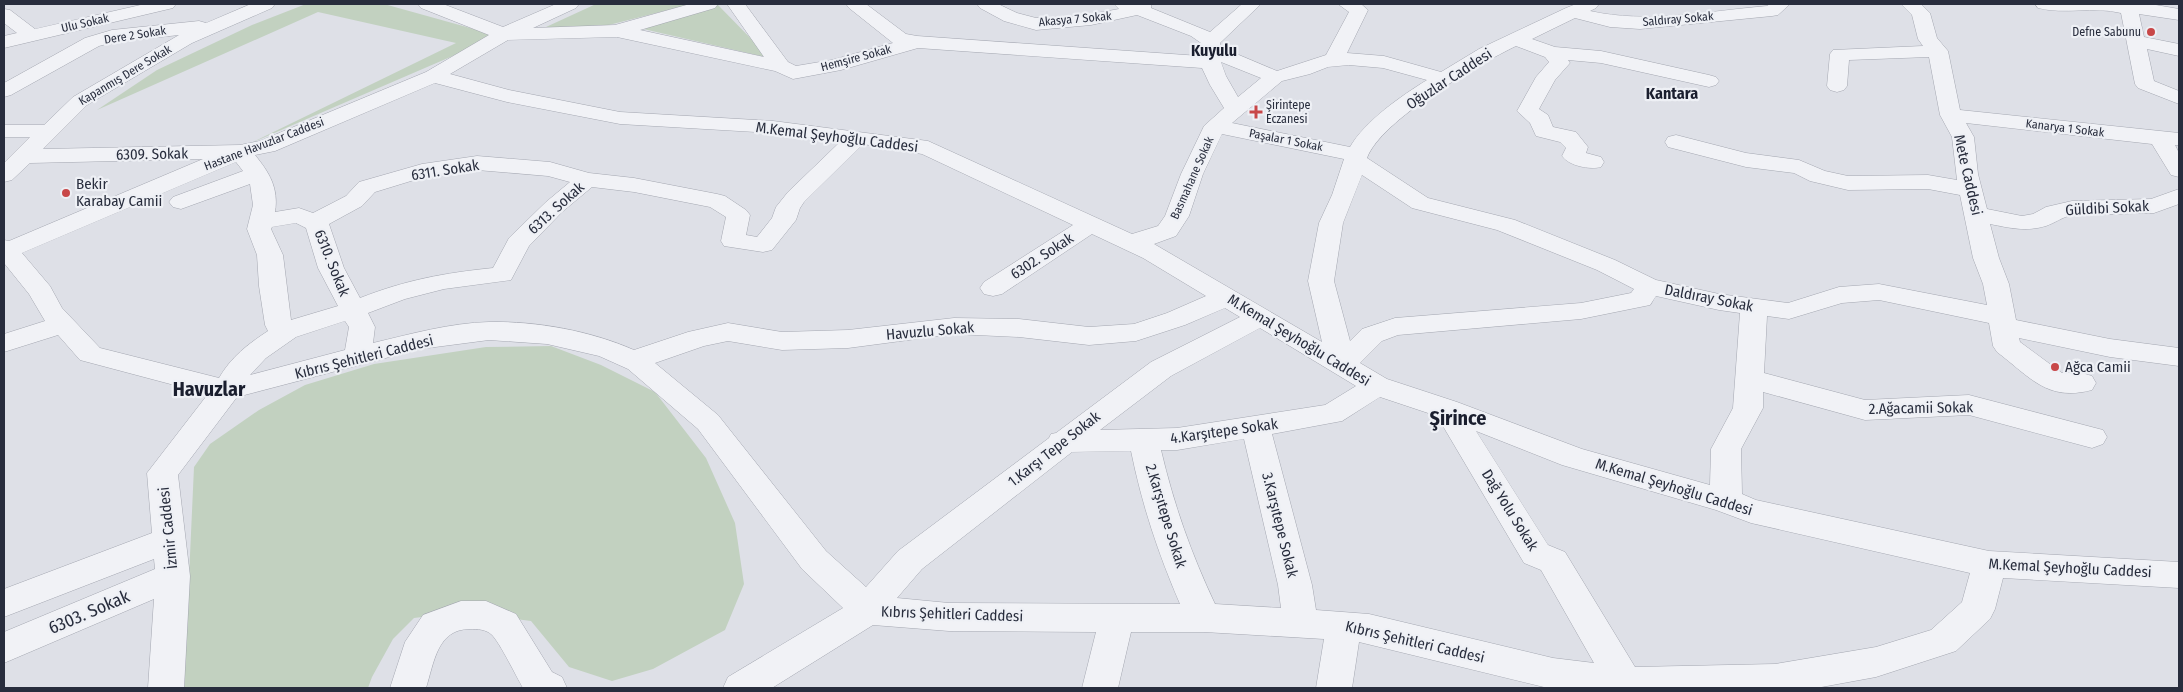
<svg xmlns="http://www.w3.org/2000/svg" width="2183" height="692" viewBox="0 0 2183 692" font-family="'Fira Sans Condensed',sans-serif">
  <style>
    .green { fill: #c2d1c0 }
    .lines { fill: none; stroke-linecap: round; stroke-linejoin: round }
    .minor-casing { stroke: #a4a7b1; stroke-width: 1 }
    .minor { fill: #f1f2f6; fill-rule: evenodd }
    .poi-dot { fill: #c84748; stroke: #eef0f5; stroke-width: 2 }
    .labels { text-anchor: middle; stroke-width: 4.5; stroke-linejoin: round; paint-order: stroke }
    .far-street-label { font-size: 12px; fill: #282d3d; stroke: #eef0f5 }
    .far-poi-label { font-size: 12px; fill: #282d3d; stroke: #eef0f5; text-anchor: end }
    .street-label { font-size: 15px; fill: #282d3d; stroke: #eef0f5 }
    .poi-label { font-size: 15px; fill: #282d3d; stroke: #eef0f5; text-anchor: start }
    .far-district-label { font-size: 16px; font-weight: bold; fill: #1a1e2e; stroke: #eef0f5 }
    .near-street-label { font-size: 18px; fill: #282d3d; stroke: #eef0f5 }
    .district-label { font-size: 20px; font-weight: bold; fill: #1a1e2e; stroke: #eef0f5 }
  </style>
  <rect width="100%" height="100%" fill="#dee0e7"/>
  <path class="green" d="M306,4H384L499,36L249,144L456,43L318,12L97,110L157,70L252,25Z
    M596,4H692L589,30L546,27Z
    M718,5L770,58L639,28Z
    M551,346L601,365L655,392L706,458L735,523L744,584L725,630L653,669L612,681L569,667L531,621L462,612L414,618L393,639L372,677L368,688H184L194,467L210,444L259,410L305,385L374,364L486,347Z"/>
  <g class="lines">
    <defs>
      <path id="minor" d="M145,4H176L173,8L4,48V36L17,33L4,23V9L10,10L35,29Z
        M251,4H275L272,8L192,43L87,105L43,149L240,145L260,141L426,72L489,35L421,8L418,4H443L503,27L556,4H579L576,8L533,28L615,25L690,4H718L715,8L640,30L764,57L727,4H745L788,62L796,66L832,60L893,43L849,8L846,4H866L906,34L917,36L1200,56L1201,43L1191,36L1137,15L1091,25L1036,30L1004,21L980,8L977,4H998L1017,13L1036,18L1075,17L1119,9L1114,4H1151V8L1210,32L1242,4H1261L1220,43V47L1277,71L1326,55L1349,12L1338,4H1361L1368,10L1347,53L1384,56L1441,72L1479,49L1566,8L1576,4H1599L1596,8L1590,11C1647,24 1709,11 1767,6L1770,4H1790L1778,15L1772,16L1640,29L1610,27L1575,18L1532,39L1555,47L1601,51L1709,75L1716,77L1719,81L1716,85L1709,87L1601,63L1568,60L1570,63L1555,80L1539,109L1548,115L1553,127L1576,132L1588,147L1586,153L1601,157L1604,162L1601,167C1590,170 1569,166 1562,156L1566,148L1560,142L1536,136L1530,123L1517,111L1536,77L1549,62L1545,57L1516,46C1479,64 1381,120 1367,158L1428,198L1515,220L1615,260L1656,280L1719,294L1788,303L1839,287L1879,284L1987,305L1983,284L1973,258L1960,195L1928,189L1848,190L1810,181L1794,173L1746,167L1668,147L1665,142L1668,137L1676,135L1746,153L1799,160L1825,171L1848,176L1928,175L1957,180L1952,137L1940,115L1929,57L1849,60L1847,86L1844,90L1837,92L1830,90L1827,86L1830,54L1833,50L1923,46L1918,39L1912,15L1901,4H1921L1930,13L1937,38L1948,51L1960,110L2179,133V145H2175L2179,153V177L2171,175L2152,144L1966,123L1974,137L1978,174L1987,209L2022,216L2033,214L2046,207L2072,201L2151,199L2179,189V204L2154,213L2072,215C2062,217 2055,223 2046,226C2026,232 2010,228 1990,224L1999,258L2009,284L2016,320L2110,339L2179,348V366L2110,357L2019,338L2020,342L2062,373H2082L2092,376L2096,383L2092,390C2047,402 2030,377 1997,352L1993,346L1989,323L1879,300L1842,303L1789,319L1767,316L1764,373L1865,400L1969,395L2103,430L2107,437L2103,444L2092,448L1969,415L1865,420L1763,392V408L1741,449L1742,494L1756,500L1989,551L2179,562V588L2003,578L1995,609L1990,619L1956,651L1876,677L1816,688H1548L1359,642L1352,688H1316L1324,639L1204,632H1131L1118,688H1082L1096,632L949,631L873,625L772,688H723L728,677L843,608L802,569L698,429L628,369L599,356L547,344L489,340L420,349L237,397L178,475L190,576L184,688H148L154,599L4,663V632L155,569L154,559L4,617V589L152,533L147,473L208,394L80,360L58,335L4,352V334L45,321L29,294L4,263V240L9,241L203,159L30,163L12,180L4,182V163L30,137H4V125H44L73,97L179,35L114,42L99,46L11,95L4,97V83L85,38L112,30L199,21L206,23ZM617,37L775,71L793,79L841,70L918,48L1202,68L1210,85L1224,108L1204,126L1181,174L1165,216L1158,226L1132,234L928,141L773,121L620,112L509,90L450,74L508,40ZM1221,62L1261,78L1238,97L1226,76ZM1349,65L1383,68L1427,80C1401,96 1365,121 1350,147L1232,123L1282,81L1310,74L1328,67ZM435,83L507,102L620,124L773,133L841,141L788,192L776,207L772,218L757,237L746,235L750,215L746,210L725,196L717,194L634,178L589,173L550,162L477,156L422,164L359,182L346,196L313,213L299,208L275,212C279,188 269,172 255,155L275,151ZM1222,134L1344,159L1332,195L1319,223L1308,281L1322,342L1154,244L1176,236L1189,216L1203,174ZM863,144L922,154L1073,225L984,282L980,288L984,294L993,296L1002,294L1092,234L1143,258L1206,296L1167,313L1134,324L1089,327L1019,319L954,318L848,330L782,332L728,323L688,332L634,350C591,331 537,321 489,322C450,323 411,334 373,343L375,327L368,313L405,299L444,289L511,280L529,246L562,212L592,187L634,192L710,207L726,217L721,241L724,246L763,252L772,250L796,220L800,208L804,202ZM236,162L243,171L173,197L169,202L173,207L181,209L250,184L253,205L247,229L257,255L259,286L265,325L268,331C248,344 231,357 219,378L100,348L62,308L50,286L22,253ZM477,170L548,176L570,182L546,202L509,238L493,268C444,273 406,280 360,298L344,268L329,224L362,206L375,192L424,177ZM1362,175L1412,208L1497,230L1597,270L1634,289L1631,293L1581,303L1395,318L1362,329L1350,341L1334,281L1343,223ZM296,223L306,228L318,268L338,306L291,320L283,255L271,229L272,227ZM1656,296L1719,310L1740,313L1733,408L1711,449L1710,485L1582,449L1457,402L1387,379L1360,363L1382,341L1398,335L1581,319L1650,305ZM1225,308L1240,317L1151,362L1056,433L1051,434L1049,438L898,551L866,587L826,551L718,415L655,363L704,346L728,341L782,350L848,348L954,334L1019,337L1089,345L1136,341L1185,325ZM345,321L349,327L345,350L250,375L266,358L296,337ZM1260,328L1356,386L1325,405L1177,428L1100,430L1171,376ZM1380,397L1437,416L1524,563L1541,570L1594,663L1553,658L1369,614L1316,610L1312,585L1272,434L1342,421ZM1476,431L1562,465L1716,510L1751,523L1970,573L1962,602L1931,630L1876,647L1775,664L1635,667L1565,552L1548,545ZM1244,439L1278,585L1281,608L1215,604C1191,553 1174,505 1161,450H1177ZM1131,451C1142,505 1158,553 1180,604L949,603L897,598L922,569L1072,452Z
        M2035,4H2150L2179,9V20L2139,14L2144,37L2179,44V56L2147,49L2154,81L2179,91V104L2138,88L2135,84L2121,13C2093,6 2065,15 2038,8Z
        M461,601H486L516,614L552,672L562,677L567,688H523C516,676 500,643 492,635C486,629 477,629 470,629C437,629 434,663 426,688H390L405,642L423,615Z"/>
    </defs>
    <use href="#minor" class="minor-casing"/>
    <use href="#minor" class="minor"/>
  </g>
  <g class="poi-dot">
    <circle cx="2151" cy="32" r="5"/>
    <path d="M1253.5 104.5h5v5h5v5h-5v5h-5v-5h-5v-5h5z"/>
    <circle cx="66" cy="193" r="5"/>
    <circle cx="2055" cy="367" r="5"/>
  </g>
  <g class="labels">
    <g class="far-street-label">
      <text transform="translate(1075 19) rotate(-5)" y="4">Akasya 7 Sokak</text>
      <text transform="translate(1678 19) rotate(-5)" y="4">Saldıray Sokak</text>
      <text transform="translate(85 23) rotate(-13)" y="4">Ulu Sokak</text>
      <text transform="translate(135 35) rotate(-9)" y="4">Dere 2 Sokak</text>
      <text transform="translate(856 58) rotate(-15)" y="4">Hemşire Sokak</text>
      <text transform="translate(125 75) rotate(-31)" y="4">Kapanmış Dere Sokak</text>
      <text transform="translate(2065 128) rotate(7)" y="4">Kanarya 1 Sokak</text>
      <text transform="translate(1286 140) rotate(11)" y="4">Paşalar 1 Sokak</text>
      <text transform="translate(264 144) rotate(-21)" y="4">Hastane Havuzlar Caddesi</text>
      <text transform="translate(1192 178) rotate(-66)" y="4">Basmahane Sokak</text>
    </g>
    <g class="far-poi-label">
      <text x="2141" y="36">Defne Sabunu</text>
      <text x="1266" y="109" text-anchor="start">Şirintepe<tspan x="1266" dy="14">Eczanesi</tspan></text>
    </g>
    <g class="street-label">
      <text transform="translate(1449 79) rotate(-33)" y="5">Oğuzlar Caddesi</text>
      <text transform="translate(837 137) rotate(7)" y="5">M.Kemal Şeyhoğlu Caddesi</text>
      <text transform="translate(152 154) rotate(-1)" y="5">6309. Sokak</text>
      <text transform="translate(445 170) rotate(-9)" y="5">6311. Sokak</text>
      <text transform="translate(1968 175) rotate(77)" y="5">Mete Caddesi</text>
      <text transform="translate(556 208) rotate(-42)" y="5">6313. Sokak</text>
      <text transform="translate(2107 208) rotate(-3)" y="5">Güldibi Sokak</text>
      <text transform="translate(1042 256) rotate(-33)" y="5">6302. Sokak</text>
      <text transform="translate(332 263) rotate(68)" y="5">6310. Sokak</text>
      <text transform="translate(1709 298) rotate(11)" y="5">Daldıray Sokak</text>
      <text transform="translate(930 331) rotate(-5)" y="5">Havuzlu Sokak</text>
      <text transform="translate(1299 340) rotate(31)" y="5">M.Kemal Şeyhoğlu Caddesi</text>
      <text transform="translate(364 357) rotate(-14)" y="5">Kıbrıs Şehitleri Caddesi</text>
      <text transform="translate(1921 408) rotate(-1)" y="5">2.Ağacamii Sokak</text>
      <text transform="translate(1224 431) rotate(-8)" y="5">4.Karşıtepe Sokak</text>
      <text transform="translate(1054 449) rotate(-38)" y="5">1.Karşı Tepe Sokak</text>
      <text transform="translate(1674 487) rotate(17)" y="5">M.Kemal Şeyhoğlu Caddesi</text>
      <text transform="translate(1510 510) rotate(58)" y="5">Dağ Yolu Sokak</text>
      <text transform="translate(1166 516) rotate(73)" y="5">2.Karşıtepe Sokak</text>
      <text transform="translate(1280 525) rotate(76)" y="5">3.Karşıtepe Sokak</text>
      <text transform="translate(168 528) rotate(-96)" y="5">İzmir Caddesi</text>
      <text transform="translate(2070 568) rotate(3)" y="5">M.Kemal Şeyhoğlu Caddesi</text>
      <text transform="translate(952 614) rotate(2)" y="5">Kıbrıs Şehitleri Caddesi</text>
      <text transform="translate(1415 642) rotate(13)" y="5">Kıbrıs Şehitleri Caddesi</text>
    </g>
    <g class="poi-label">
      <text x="76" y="189">Bekir<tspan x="76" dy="17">Karabay Camii</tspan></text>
      <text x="2065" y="372">Ağca Camii</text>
    </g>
    <g class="far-district-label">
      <text x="1214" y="56">Kuyulu</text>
      <text x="1672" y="99">Kantara</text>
    </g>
    <g class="near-street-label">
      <text transform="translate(89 612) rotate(-23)" y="6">6303. Sokak</text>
    </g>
    <g class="district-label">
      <text x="209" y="396">Havuzlar</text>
      <text x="1458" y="425">Şirince</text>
    </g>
  </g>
  <rect width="2183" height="692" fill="none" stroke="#282d3d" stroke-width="10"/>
</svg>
